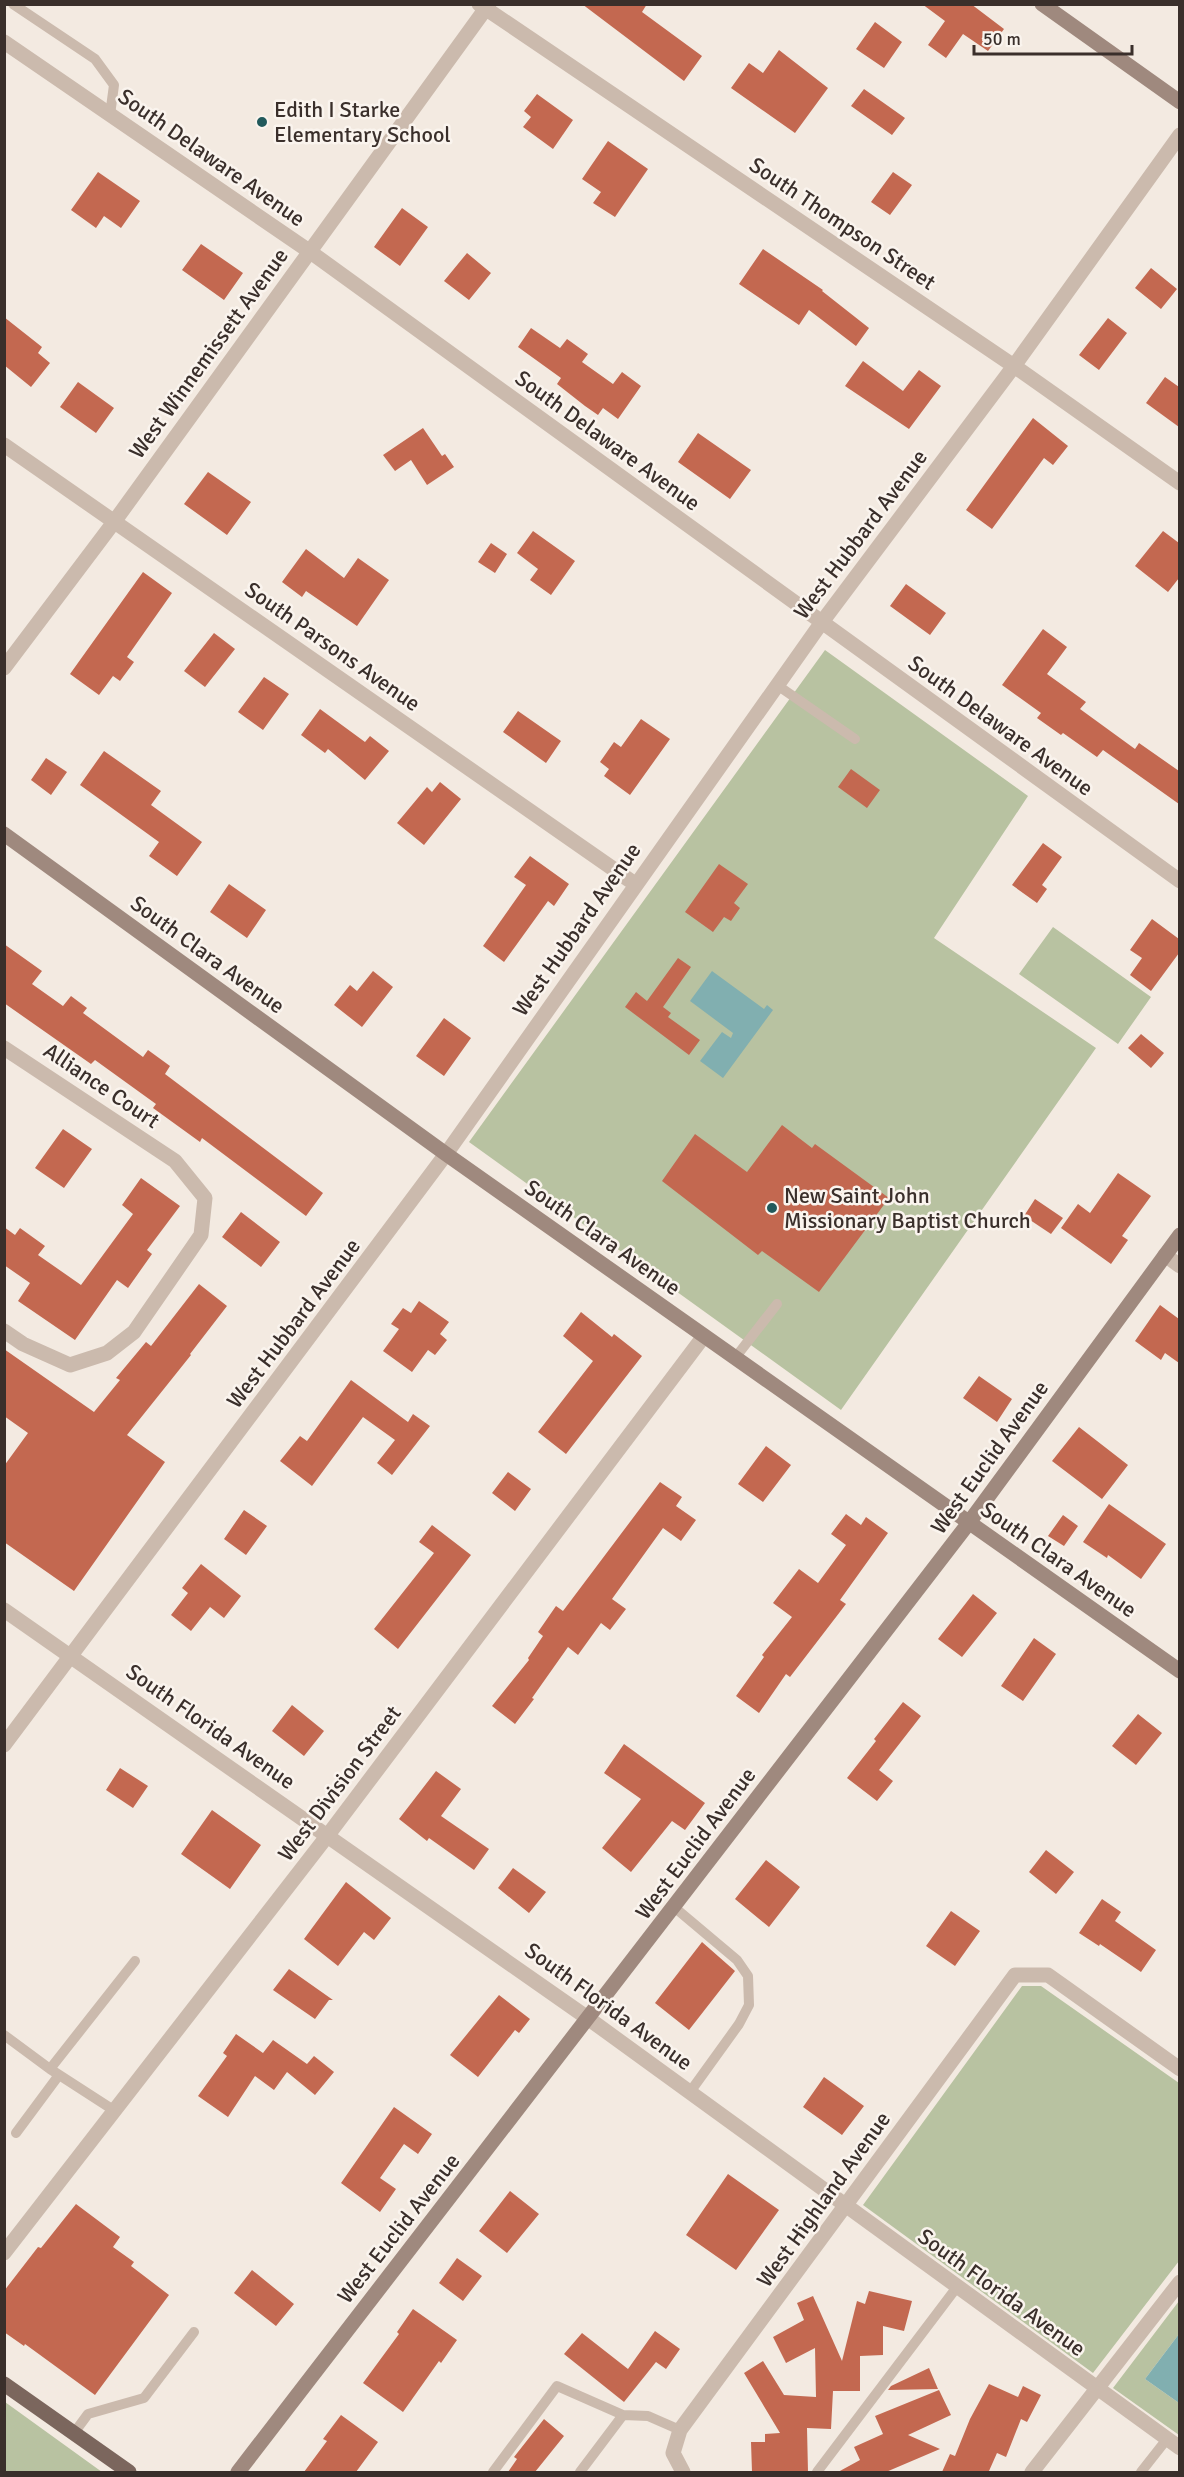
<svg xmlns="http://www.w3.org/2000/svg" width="1184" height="2477" viewBox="0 0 1184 2477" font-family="Signika,sans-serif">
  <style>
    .green { fill: #b8c2a1 }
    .water { fill: #81afb0 }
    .building { fill: #c36850 }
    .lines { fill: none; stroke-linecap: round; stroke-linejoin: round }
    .lane { stroke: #cbbaad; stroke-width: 10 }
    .street { stroke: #cbbaad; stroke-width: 15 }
    .secondary { stroke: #9f897e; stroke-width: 15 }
    .primary { stroke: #7b665d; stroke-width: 15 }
    .poi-dot { fill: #21595b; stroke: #faf4ee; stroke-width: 2 }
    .labels { text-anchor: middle; stroke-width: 5; stroke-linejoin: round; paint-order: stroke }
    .poi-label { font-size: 22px; fill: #3a2f2b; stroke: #faf4ee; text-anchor: start }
    .street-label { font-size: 22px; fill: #3a2f2b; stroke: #faf4ee }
  </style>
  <rect width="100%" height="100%" fill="#f3eae1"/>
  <path class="green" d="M825,650L1028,796L934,938L1096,1048L841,1410L469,1142Z
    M1053,927L1151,997L1118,1044L1019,974Z
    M1022,1986H1041L1179,2083V2261L1093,2373L863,2205Z
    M1179,2301V2334L1145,2379L1179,2403V2435L1113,2388Z
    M4,2402H5L102,2472H5Z"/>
  <path class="water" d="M712,971L764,1009L767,1005L773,1010L723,1078L700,1061L722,1032L731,1038L733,1033L690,1001Z
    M1179,2334V2403L1145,2379Z"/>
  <path class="building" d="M582,4H647L642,12L702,56L684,81Z
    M922,4H971L1004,29L988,51L963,34L946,58L928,45L945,21Z
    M875,22L902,42L884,68L856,49Z
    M779,50L828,88L795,133L731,88L749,63L763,73Z
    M864,89L905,118L892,135L851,106Z
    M537,94L573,120L553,149L523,127L531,117L524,111Z
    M608,141L648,169L615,217L593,203L601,192L582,179Z
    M98,172L140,201L121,228L104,216L96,228L71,210Z
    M893,172L912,185L890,215L871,202Z
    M402,208L428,227L400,266L374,247Z
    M201,244L243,273L224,300L182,270Z
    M763,249L823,290L822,291L869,328L856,346L809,310L799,325L739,284Z
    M467,253L491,273L469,300L444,281Z
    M1151,268L1177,289L1161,309L1135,288Z
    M4,317L42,347L38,353L50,363L31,387L4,365Z
    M1108,318L1127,333L1099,370L1079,355Z
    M531,328L560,348L567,339L588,354L582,362L613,384L622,372L641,386L618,419L603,408L598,415L585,406L557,384L561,378L518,347Z
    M863,361L903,391L919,370L941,386L909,429L845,386Z
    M1165,377L1179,387V427L1146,403Z
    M78,382L114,408L96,433L60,407Z
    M1033,418L1068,446L1053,465L1044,458L992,529L966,510Z
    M423,428L442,456L445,454L454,467L427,485L411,460L395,471L383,455Z
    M698,433L751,470L730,499L678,462Z
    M208,472L251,502L227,535L184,504Z
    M533,531L575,561L551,595L530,580L538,569L517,553Z
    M1163,531L1179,543V578L1168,592L1135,566Z
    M491,543L507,554L495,573L478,562Z
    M306,549L344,578L358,558L389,580L357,626L306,591L302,597L282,582Z
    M143,572L172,593L127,657L134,662L120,681L113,676L99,695L70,674Z
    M906,584L946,613L930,635L890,606Z
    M1043,629L1067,647L1047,674L1086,702L1080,709L1135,749L1139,743L1179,771V804L1103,750L1097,757L1063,733L1061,735L1037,718L1041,713L1002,685Z
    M214,633L235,649L205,687L184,671Z
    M264,677L289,694L263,730L238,712Z
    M320,709L365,742L370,736L389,751L365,780L328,749L325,753L301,735Z
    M518,711L561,741L546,763L503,732Z
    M641,719L670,739L630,795L604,776L609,769L600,762L614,742L621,747Z
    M104,751L161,791L151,805L202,842L177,876L149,856L159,842L80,785Z
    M46,758L67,772L51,795L31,780Z
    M851,769L880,790L867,808L838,787Z
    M440,782L461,799L424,845L397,823L427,787L432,792Z
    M1043,843L1062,857L1042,885L1047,889L1037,903L1012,885Z
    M530,856L569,884L554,906L548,901L504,962L483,946L526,885L514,877Z
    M719,864L748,884L734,903L740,908L731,921L724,917L713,932L685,912Z
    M229,884L266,910L247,938L210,912Z
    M1152,919L1179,939V953L1151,991L1130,975L1142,958L1130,950Z
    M4,944L42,971L32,984L63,1006L71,996L87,1008L83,1013L143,1057L148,1050L170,1066L165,1074L323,1193L306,1216L202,1138L200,1142L153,1108L156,1104L95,1060L91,1064L4,1003Z
    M678,958L691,967L663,1007L671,1013L668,1017L700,1040L689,1055L625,1007L636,992L647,1001Z
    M373,971L393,987L362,1027L334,1005L350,985L357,991Z
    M444,1018L471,1038L444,1076L416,1056Z
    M1141,1034L1164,1053L1151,1068L1128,1048Z
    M782,1125L812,1148L815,1144L889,1198L819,1292L762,1251L758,1255L662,1181L695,1134L747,1172Z
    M63,1129L92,1149L64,1188L35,1168Z
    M1118,1173L1151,1196L1122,1236L1128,1240L1111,1264L1061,1228L1078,1204L1090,1213Z
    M141,1178L180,1206L147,1250L152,1254L128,1288L117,1280L75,1340L18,1301L30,1283L4,1265V1227L15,1235L20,1228L45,1246L38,1255L81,1285L133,1214L122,1205Z
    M1035,1199L1063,1218L1051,1234L1024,1216Z
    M241,1212L280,1242L261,1267L222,1237Z
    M199,1284L227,1306L190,1354L191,1355L127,1435L165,1462L74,1591L4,1542V1466L28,1433L4,1416V1349L94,1412L120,1380L116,1378L146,1342L151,1346Z
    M419,1301L449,1322L440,1334L447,1340L435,1355L428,1350L412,1372L383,1351L399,1329L391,1324L403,1308L411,1313Z
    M1160,1305L1179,1319V1363L1165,1353L1161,1360L1135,1341Z
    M581,1312L612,1337L614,1334L642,1356L566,1454L538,1432L593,1361L563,1336Z
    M979,1376L1012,1399L997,1422L963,1398Z
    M351,1380L408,1422L413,1414L430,1426L392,1475L377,1463L395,1440L363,1417L312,1486L280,1461L300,1436L307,1441Z
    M1079,1427L1128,1465L1102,1499L1052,1461Z
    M766,1446L791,1465L763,1502L738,1484Z
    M508,1472L531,1489L515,1511L492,1493Z
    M660,1482L682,1497L676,1506L696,1520L681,1541L663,1528L612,1599L626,1609L610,1630L601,1623L578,1655L568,1647L532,1698L534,1699L515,1724L492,1706L529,1660L528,1658L543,1636L538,1632L556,1606L563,1611Z
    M1109,1504L1166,1544L1141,1579L1108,1555L1107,1558L1083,1542Z
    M244,1510L267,1526L246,1555L224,1539Z
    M846,1514L861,1525L866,1517L888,1533L840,1600L846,1604L790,1677L786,1674L759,1713L736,1696L764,1657L762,1655L792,1617L773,1603L799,1569L818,1583L846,1545L831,1534Z
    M1063,1515L1078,1526L1064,1546L1048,1536Z
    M432,1525L471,1555L398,1649L374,1629L434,1553L419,1542Z
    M201,1564L241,1596L224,1618L210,1607L191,1631L171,1615L188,1593L182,1588Z
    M973,1594L997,1613L962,1657L938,1639Z
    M1034,1638L1056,1654L1023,1701L1001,1686Z
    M903,1702L921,1716L879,1770L893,1781L877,1801L847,1778L876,1741L874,1739Z
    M292,1705L324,1731L304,1756L272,1731Z
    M1138,1714L1162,1733L1136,1765L1112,1746Z
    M624,1744L705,1803L685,1830L672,1821L631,1872L602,1848L641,1799L604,1773Z
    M120,1768L148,1786L133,1808L106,1790Z
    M436,1771L461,1789L441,1816L489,1849L474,1870L429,1838L427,1841L399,1819Z
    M212,1810L261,1845L230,1889L181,1854Z
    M1046,1850L1074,1872L1056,1894L1029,1872Z
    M766,1860L800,1887L769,1927L735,1899Z
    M513,1868L546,1892L529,1913L498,1888Z
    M346,1882L391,1918L374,1940L364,1932L338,1966L304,1939Z
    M1102,1899L1121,1912L1115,1921L1156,1950L1141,1972L1100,1944L1099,1946L1079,1933Z
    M951,1911L980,1931L955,1966L926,1946Z
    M702,1942L735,1971L689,2030L655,2003Z
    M289,1969L333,2000H329L315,2019L273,1990Z
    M499,1995L530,2019L519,2033L515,2030L478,2077L450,2055Z
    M236,2034L263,2053L273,2040L307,2064L314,2056L334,2072L315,2095L287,2072L274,2090L255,2076L228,2117L198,2096L227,2056L223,2053Z
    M824,2077L864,2106L842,2135L803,2107Z
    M394,2107L432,2134L418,2154L404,2144L380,2178L396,2189L380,2212L341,2183Z
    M728,2174L779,2210L736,2270L686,2235Z
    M510,2191L539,2214L507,2253L479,2231Z
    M76,2204L120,2237L113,2247L134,2262L131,2266L169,2295L95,2395L25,2344L24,2346L4,2332V2291L38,2247L41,2248Z
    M457,2258L482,2276L463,2301L439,2283Z
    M252,2270L294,2304L276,2326L234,2293Z
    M869,2291L912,2301L904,2331L883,2326V2355L860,2356V2391H833L831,2429L807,2428L808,2472H752L751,2442H765V2434L780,2433L744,2373L763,2361L784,2395L816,2397L815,2348L786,2363L773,2337L804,2320L797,2303L813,2296L842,2361L857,2301L865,2304Z
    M413,2309L457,2340L441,2363L439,2361L403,2412L363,2383L399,2334L397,2332Z
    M655,2331L680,2349L666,2369L656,2362L624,2402L564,2354L582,2333L628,2369Z
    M929,2368L938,2389L888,2390L891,2386Z
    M989,2384L1018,2397L1023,2386L1041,2395L1027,2422L1021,2419L1006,2457L997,2453L989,2471L993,2472H942L950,2454L955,2456L970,2419Z
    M939,2390L951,2415L908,2435L940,2449L886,2472H838L860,2460L854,2447L883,2434L875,2416Z
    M341,2415L378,2442L356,2472H304L327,2441L323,2439Z
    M544,2419L564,2436L535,2472H508L517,2459L514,2457Z"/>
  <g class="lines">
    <path class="lane" d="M13,4L95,59L114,85L110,115
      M777,685L855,739
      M735,1358L777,1304
      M674,1907L737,1960L748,1976L749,2005L739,2024L690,2092
      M4,2035L50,2069L115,2111
      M50,2069L135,1961
      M16,2133L59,2075
      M74,2433L88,2414L144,2398L194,2332
      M493,2472L557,2386L623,2415L648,2416L680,2430
      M580,2472L623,2415
      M817,2472L957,2287
      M1141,2472L1167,2439"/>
    <path class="street" d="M479,4L1014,366L1180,483
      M4,42L309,251L1180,881
      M4,445L635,884
      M4,668L114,522L489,4
      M4,1048L175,1161L205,1198L201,1235L134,1332L107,1353L70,1365L23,1344L4,1331
      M1165,1255L1180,1266
      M4,1610L589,2019L1180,2448
      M4,1745L446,1154L822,622L1014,366L1180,135
      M4,2253L328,1835L704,1336
      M683,2472L673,2453L680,2430L1015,1975H1048L1180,2069
      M1032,2472L1180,2282"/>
    <path class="secondary" d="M1042,4L1180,102
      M4,834L446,1154L1180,1671
      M238,2472L968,1524L1180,1235"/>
    <path class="primary" d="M4,2384L129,2472"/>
  </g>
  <g class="poi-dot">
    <circle cx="262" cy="122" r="6"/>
    <circle cx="772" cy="1208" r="6"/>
  </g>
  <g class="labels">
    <g class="poi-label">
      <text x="274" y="117">Edith I Starke<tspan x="274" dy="25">Elementary School</tspan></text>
      <text x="784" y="1203">New Saint John<tspan x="784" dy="25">Missionary Baptist Church</tspan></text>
    </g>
    <g class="street-label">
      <text transform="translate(212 157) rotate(35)" y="8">South Delaware Avenue</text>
      <text transform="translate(843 223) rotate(34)" y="8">South Thompson Street</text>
      <text transform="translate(208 353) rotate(-54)" y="8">West Winnemissett Avenue</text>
      <text transform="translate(608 440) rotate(36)" y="8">South Delaware Avenue</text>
      <text transform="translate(860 534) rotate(-53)" y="8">West Hubbard Avenue</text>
      <text transform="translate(333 646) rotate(35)" y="8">South Parsons Avenue</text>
      <text transform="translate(1001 725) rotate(36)" y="8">South Delaware Avenue</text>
      <text transform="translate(576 929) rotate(-55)" y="8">West Hubbard Avenue</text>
      <text transform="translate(208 954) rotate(36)" y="8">South Clara Avenue</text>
      <text transform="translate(102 1085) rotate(34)" y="8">Alliance Court</text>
      <text transform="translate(603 1237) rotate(35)" y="8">South Clara Avenue</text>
      <text transform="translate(293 1323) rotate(-53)" y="8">West Hubbard Avenue</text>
      <text transform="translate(989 1457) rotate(-54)" y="8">West Euclid Avenue</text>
      <text transform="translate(1059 1559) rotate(35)" y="8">South Clara Avenue</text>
      <text transform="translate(211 1726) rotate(35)" y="8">South Florida Avenue</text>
      <text transform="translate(339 1783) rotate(-53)" y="8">West Division Street</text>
      <text transform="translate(695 1843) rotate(-53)" y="8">West Euclid Avenue</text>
      <text transform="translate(609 2006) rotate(36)" y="8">South Florida Avenue</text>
      <text transform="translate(823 2199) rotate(-54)" y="8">West Highland Avenue</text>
      <text transform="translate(398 2228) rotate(-52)" y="8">West Euclid Avenue</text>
      <text transform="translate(1002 2292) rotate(36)" y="8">South Florida Avenue</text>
    </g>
  </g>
  <rect width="1184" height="2477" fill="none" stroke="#3a2f2b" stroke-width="12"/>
  <path d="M974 45v9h158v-9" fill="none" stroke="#3a2f2b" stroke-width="3"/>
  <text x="983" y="45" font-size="18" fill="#3a2f2b" stroke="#faf4ee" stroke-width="4.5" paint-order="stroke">50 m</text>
</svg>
